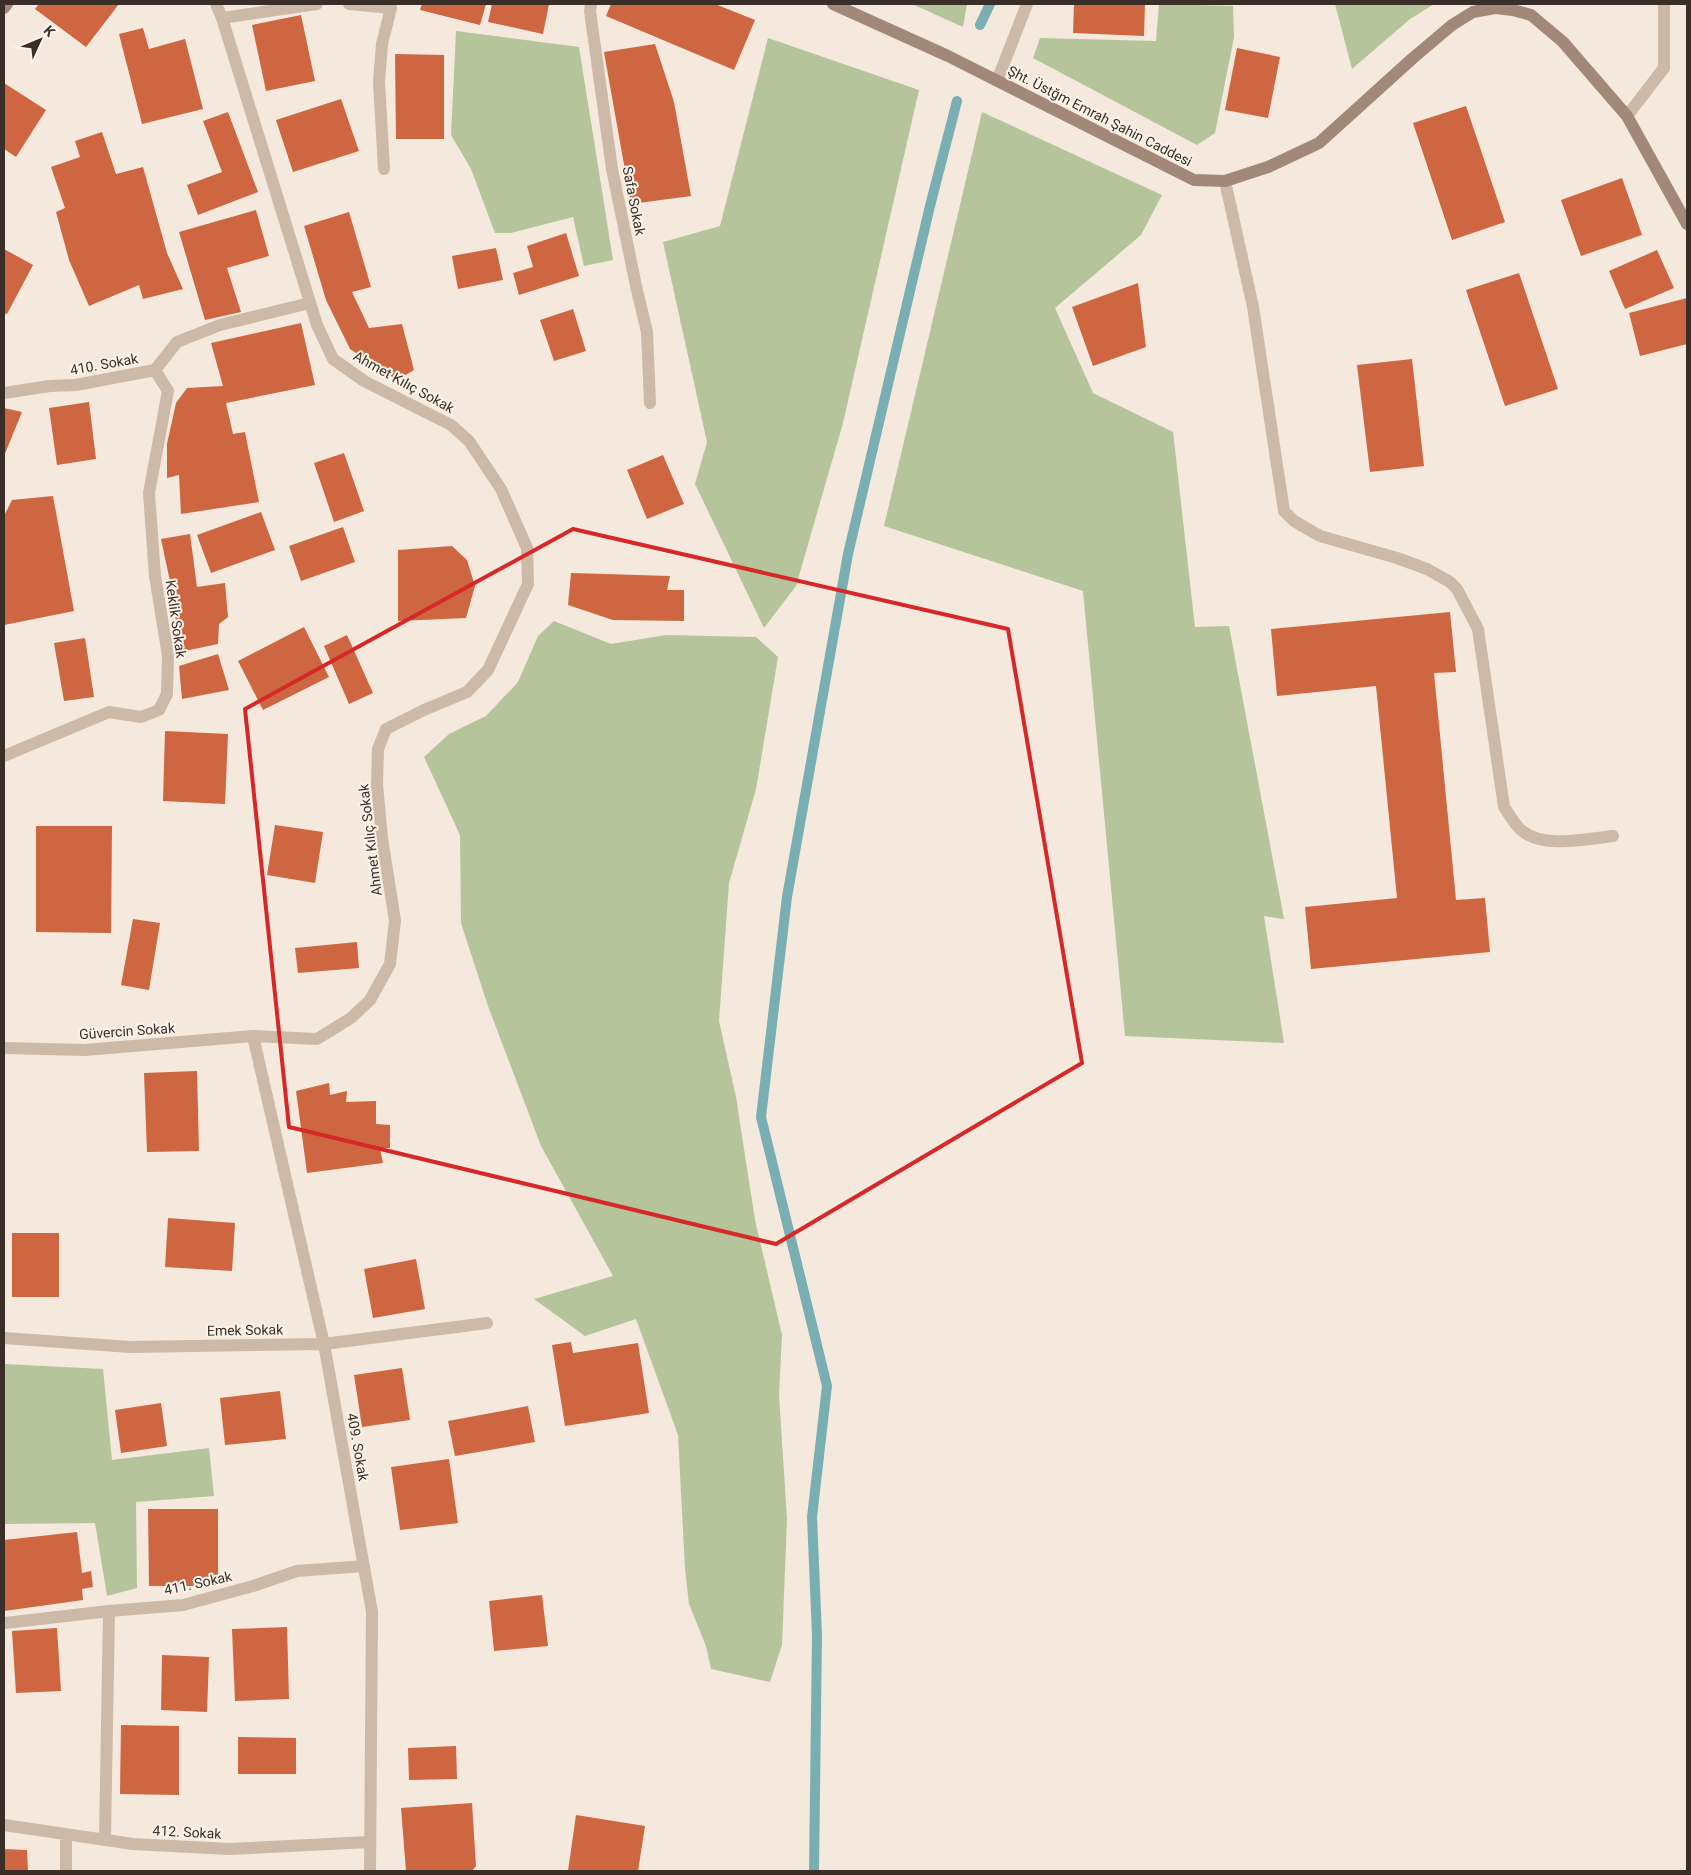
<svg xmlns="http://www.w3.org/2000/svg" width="1691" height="1875" viewBox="0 0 1691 1875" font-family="Roboto,sans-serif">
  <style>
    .green { fill: #b5c49b }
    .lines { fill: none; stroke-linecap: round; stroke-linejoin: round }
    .stream { stroke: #79afb2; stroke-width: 10 }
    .building { fill: #cd6641 }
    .lane { stroke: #cdb9a7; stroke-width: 12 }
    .street { stroke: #cdb9a7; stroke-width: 12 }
    .secondary { stroke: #a18878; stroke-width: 12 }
    .marked { fill: none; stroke: #d62828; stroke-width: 4; stroke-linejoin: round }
    .labels { text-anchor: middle; stroke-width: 4; stroke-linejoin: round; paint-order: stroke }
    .street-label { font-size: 14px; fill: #392e28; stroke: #fbf3e9 }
  </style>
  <rect width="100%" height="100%" fill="#f4e9dc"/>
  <path class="green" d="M912,4H967L963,27Z
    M1159,4L1233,6L1234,37L1215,133L1197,145L1033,58L1040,38L1156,41Z
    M1335,4H1434L1410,19L1352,69Z
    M456,31L579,47L613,260L584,266L573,217L511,233H495L471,169L451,135Z
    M768,38L919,90L843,423L796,586L764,628L695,484L707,442L663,242L720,226Z
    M982,112L1162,195L1141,235L1055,308L1093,393L1173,432L1195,627L1229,626L1284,919L1264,916L1284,1043L1125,1036L1083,591L884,526Z
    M554,621L611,644L666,635L756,637L778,657L756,789L729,883L719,1021L736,1097L755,1220L782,1335L779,1395L787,1519L782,1645L770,1682L711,1669L706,1646L689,1604L685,1569L678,1435L636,1319L585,1336L534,1299L613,1276L541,1146L488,1006L461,923L460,835L424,757L449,734L486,716L518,682L538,636Z
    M4,1364L103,1369L112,1460L209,1448L214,1496L136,1502L137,1588L107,1596L95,1523L4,1524Z"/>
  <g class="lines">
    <path class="stream" d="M980,25L990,4
      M814,1871L817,1635L812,1517L827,1386L761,1117L787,897L848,554L930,206L957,101"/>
  </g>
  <path class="building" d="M39,4H119L86,47L35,9Z
    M422,4H486L480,25L420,10Z
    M492,4H549L543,34L488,22Z
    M611,4H715L755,20L734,70L606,16Z
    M1074,4H1145L1144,36L1073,33Z
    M301,15L315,81L266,91L252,25Z
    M143,28L149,49L185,39L203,109L142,124L119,34Z
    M655,44L674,102L691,196L631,204L604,52Z
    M1237,48L1280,57L1268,118L1225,110Z
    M395,54L444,55V139H396Z
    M4,83L46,110L16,157L4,149Z
    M341,99L359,151L293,172L276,120Z
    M1466,106L1505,222L1452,240L1413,123Z
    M228,112L258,192L198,215L187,185L222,172L203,121Z
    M102,132L116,174L143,167L167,253L183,289L143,299L139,285L89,306L69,260L56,212L65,208L51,167L80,157L75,141Z
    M1622,178L1642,235L1581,256L1561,200Z
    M256,210L269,256L227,268L241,312L205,320L179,232Z
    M349,212L371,287L352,292L369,328L402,324L414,370L397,380L350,349L326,300L304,226Z
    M566,233L579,276L519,295L513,273L533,267L527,246Z
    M496,248L503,280L458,289L452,256Z
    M4,249L33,265L7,314L4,313Z
    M1657,250L1674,288L1625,309L1609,271Z
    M1519,273L1558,389L1505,406L1466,290Z
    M1138,283L1146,347L1093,366L1072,307Z
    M1687,298V344L1640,356L1629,313Z
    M573,309L586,351L554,361L540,320Z
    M301,323L315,385L226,403L233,434L245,432L259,502L181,514L179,475L167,478V444L176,403L187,388L223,386L211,343Z
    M1412,359L1424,466L1370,472L1357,365Z
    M89,402L96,459L57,465L49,408Z
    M4,408L22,412L4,456Z
    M344,453L364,511L334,522L314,463Z
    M663,455L684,504L647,519L627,470Z
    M53,496L74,611L4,625V516L12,500Z
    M261,512L275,550L211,573L197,535Z
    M343,527L355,562L301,581L289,546Z
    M190,534L197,587L225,583L228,617L219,624L218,644L180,652L172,591L161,539Z
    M452,546L467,560L475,586L466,618L398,621V550Z
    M571,573L670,576L667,590H684V621L613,620L568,605Z
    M1450,612L1456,672L1434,673L1456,900L1485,898L1490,952L1311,969L1305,907L1397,898L1376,686L1277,696L1271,629Z
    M304,627L329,677L263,710L238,661Z
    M347,635L373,693L349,704L324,646Z
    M85,638L94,697L64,701L54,643Z
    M218,654L229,690L182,699L179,666Z
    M165,731L228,734L225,804L163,801Z
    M275,825L323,832L315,883L267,875Z
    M36,826H112L111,933L36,932Z
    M133,919L160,923L149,990L121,985Z
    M357,942L359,968L298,973L295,948Z
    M197,1071L199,1151L147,1152L144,1073Z
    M329,1083L330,1095L347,1091L346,1102L376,1101V1124L390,1125V1148H380L383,1163L307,1173L296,1091Z
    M168,1218L235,1223L232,1271L165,1267Z
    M12,1233H59V1297H12Z
    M416,1259L425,1309L373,1318L364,1269Z
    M571,1342L573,1353L638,1343L649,1413L565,1426L552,1345Z
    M402,1368L410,1420L362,1427L354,1375Z
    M280,1391L286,1439L225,1445L220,1398Z
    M161,1403L167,1446L121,1453L115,1410Z
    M528,1406L535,1442L455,1456L448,1421Z
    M449,1459L458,1523L400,1530L391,1467Z
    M148,1509H218V1586H149Z
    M77,1532L82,1573L91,1571L93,1587L82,1589L83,1600L4,1611V1540Z
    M542,1595L548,1646L494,1651L489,1601Z
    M287,1627L289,1699L235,1701L232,1629Z
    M57,1628L61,1691L16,1693L12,1631Z
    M162,1655L209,1657L207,1712L161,1710Z
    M121,1725L179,1726V1795L120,1794Z
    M238,1737L296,1738V1774H238Z
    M456,1746L457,1779L409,1780L408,1748Z
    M472,1803L476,1866L472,1871H406L401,1808Z
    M576,1815L645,1826L638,1871H568Z
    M4,1849L27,1850L28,1871H4Z"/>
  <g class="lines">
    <path class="lane" d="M1225,181L1253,307L1284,511L1294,521L1320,536L1397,558L1427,569L1450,582L1457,589L1478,629L1504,807C1509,814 1514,824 1521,830C1543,849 1586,839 1613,836"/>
    <path class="street" d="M349,4L391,8L382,44L379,82L384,169
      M591,4L590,11L612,169L636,286L647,332L650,403
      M222,18L317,4
      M997,81L1027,4
      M1627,116L1664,68V4
      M4,393L50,386L76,385L155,370L177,342L220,325L310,303
      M4,756L109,712L141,717L159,710L167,694L168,656L155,576L149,493L168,391L155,370
      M253,1036L324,1344L372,1612L370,1871
      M4,1048L85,1050L253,1036L317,1039L351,1018L370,1000L390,964L395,921L382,838L377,785L378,749L386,729L424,710L467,692L488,670L528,584L527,548L501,489L469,441L451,425L364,381L333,359L317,325L222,18L216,4
      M4,1338L130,1347L324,1344L487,1323
      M5,1623L109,1611L183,1605L253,1586L297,1571L364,1566
      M4,1825L133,1844L229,1849L369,1842
      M66,1834V1871
      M105,1840L109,1611"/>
    <path class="secondary" d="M833,4L948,56L1194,180L1225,181L1268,167L1319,143L1413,58L1452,25L1473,12L1495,8L1513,10L1531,15L1563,42L1627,116L1687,224
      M4,8L7,4"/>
  </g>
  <path class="marked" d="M573,529L1008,629L1082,1063L776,1244L289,1127L245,709Z"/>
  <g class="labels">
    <g class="street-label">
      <text transform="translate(1100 116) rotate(27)" y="5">Şht. Üstğm Emrah Şahin Caddesi</text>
      <text transform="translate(634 201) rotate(79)" y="5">Safa Sokak</text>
      <text transform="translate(104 364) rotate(-10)" y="5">410. Sokak</text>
      <text transform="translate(404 382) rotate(29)" y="5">Ahmet Kılıç Sokak</text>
      <text transform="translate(176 619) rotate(82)" y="5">Keklik Sokak</text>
      <text transform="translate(370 840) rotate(-97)" y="5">Ahmet Kılıç Sokak</text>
      <text transform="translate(127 1031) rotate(-4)" y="5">Güvercin Sokak</text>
      <text transform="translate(245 1330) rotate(-1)" y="5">Emek Sokak</text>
      <text transform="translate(358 1447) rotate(80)" y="5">409. Sokak</text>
      <text transform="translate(198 1583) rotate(-12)" y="5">411. Sokak</text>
      <text transform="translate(187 1832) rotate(3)" y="5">412. Sokak</text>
    </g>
  </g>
  <rect width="1691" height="1875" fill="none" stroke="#392e28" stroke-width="10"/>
  <g transform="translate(40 40) rotate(46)" stroke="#fbf3e9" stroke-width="4" paint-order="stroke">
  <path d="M0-4L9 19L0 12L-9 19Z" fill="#392e28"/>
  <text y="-8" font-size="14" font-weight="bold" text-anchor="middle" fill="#392e28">K</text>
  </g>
</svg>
